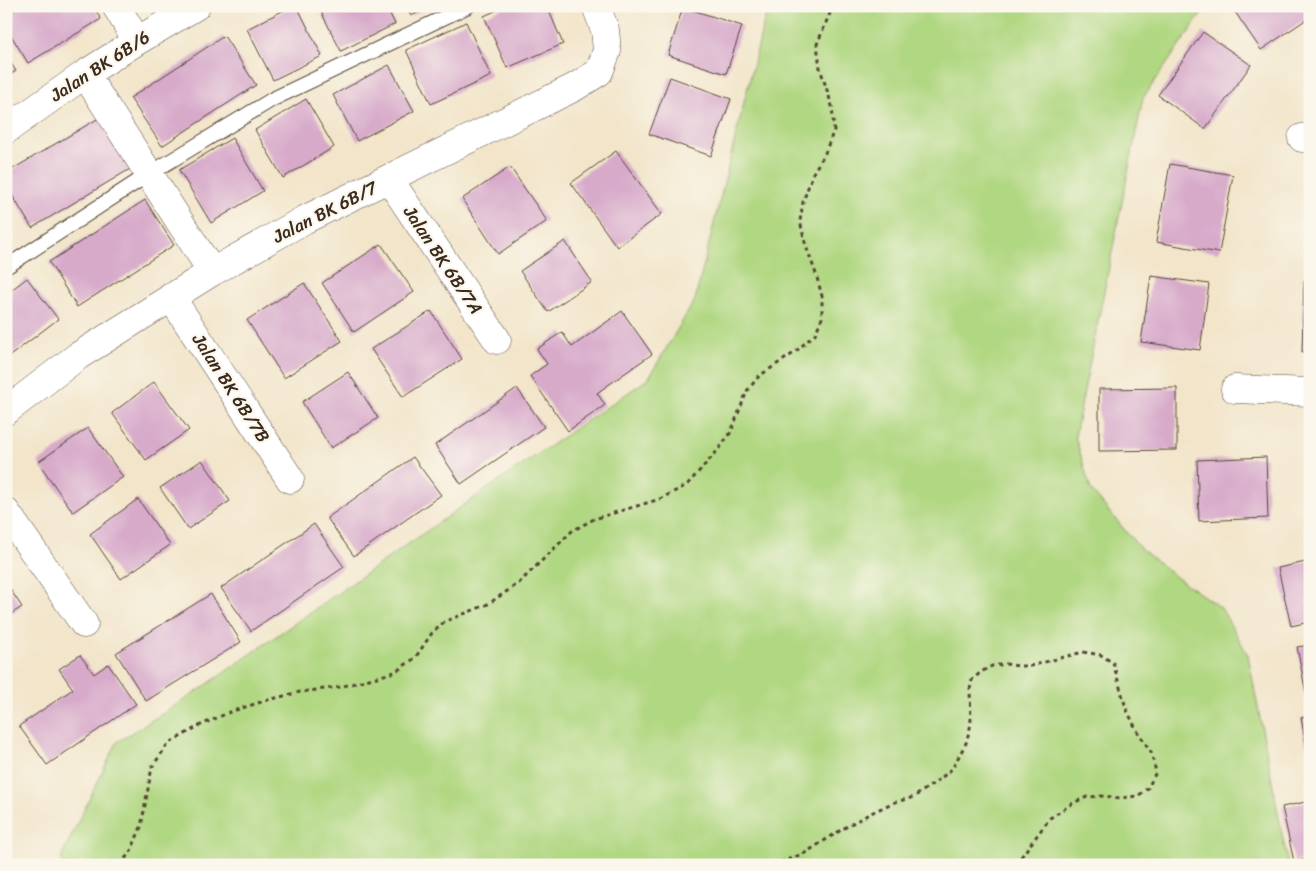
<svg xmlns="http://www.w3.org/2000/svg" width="1316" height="871" viewBox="0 0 1316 871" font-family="Sriracha,sans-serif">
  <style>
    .green { fill: #b0d781; stroke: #768050 }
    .building { fill: #d7aaca }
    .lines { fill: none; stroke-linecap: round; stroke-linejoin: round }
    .lane-casing { stroke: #564638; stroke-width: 16 }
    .street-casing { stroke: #564638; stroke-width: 29 }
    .path { stroke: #564638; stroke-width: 3; stroke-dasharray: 4 4; stroke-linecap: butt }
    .lane { stroke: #fff; stroke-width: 14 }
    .street { stroke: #fff; stroke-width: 28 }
    .labels { text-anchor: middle; stroke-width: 4.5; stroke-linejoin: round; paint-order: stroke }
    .street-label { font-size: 18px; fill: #3b2a1e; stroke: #fbf7ec }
  </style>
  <rect width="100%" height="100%" fill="#fbf7ec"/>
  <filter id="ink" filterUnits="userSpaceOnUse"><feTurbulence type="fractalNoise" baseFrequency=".02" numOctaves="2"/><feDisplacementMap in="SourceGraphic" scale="10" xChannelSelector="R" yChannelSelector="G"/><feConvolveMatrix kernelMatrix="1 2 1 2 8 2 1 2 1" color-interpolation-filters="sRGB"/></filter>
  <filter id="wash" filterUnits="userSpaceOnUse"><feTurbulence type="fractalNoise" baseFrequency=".0096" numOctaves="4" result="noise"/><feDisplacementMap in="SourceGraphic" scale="20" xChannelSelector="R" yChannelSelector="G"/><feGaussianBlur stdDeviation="1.12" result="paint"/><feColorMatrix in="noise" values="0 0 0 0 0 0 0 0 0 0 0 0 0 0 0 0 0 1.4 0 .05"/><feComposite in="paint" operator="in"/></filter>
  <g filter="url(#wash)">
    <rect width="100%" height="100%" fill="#f2e5ca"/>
    <path class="green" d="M768,6H1207L1143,98L1075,436L1091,490L1139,547L1176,577L1221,608L1248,655L1288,865H62V855L117,742L192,695L474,498L648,379L695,300Z"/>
    <g id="blocks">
      <path class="building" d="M8,6H93L101,19L28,63L6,27V7Z
        M292,6H297L322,56L273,80L247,29Z
        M318,6H386L395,24L341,51Z
        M406,6H431L411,16Z
        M506,6H547L563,44L507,68L484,16Z
        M1231,6H1310V17L1261,50Z
        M683,7L742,26L726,74L668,55Z
        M466,22L491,76L431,104L406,50Z
        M1203,32L1251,65L1205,129L1158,95Z
        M224,36L256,85L162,146L130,98Z
        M6,56L16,71L6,77Z
        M389,65L414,111L357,141L333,95Z
        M670,77L731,99L711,156L649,134Z
        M306,99L334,147L283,178L255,130Z
        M99,118L130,169L32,228L6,185V173Z
        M232,138L263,191L211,223L179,170Z
        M616,151L662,214L617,247L571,183Z
        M1170,164L1233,175L1219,253L1156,242Z
        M510,167L547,221L498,254L462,199Z
        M145,200L174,245L77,307L49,262Z
        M565,241L592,282L548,312L520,271Z
        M381,244L414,292L354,332L322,283Z
        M1151,276L1209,284L1200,350L1141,342Z
        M27,278L58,319L6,359V294Z
        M1304,281H1310V352H1302Z
        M304,283L342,341L284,378L247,320Z
        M431,311L462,359L403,397L371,349Z
        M622,311L652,354L597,393L605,405L568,431L530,376L547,364L537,349L562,332L572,347Z
        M348,372L378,418L331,448L302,402Z
        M154,382L189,430L146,460L112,413Z
        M517,388L544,427L461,484L435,445Z
        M1177,388V450L1099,451V389Z
        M88,428L123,477L73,512L38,462Z
        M413,457L441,495L354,556L327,518Z
        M1266,457L1268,518L1199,521L1197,460Z
        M202,460L230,501L188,529L160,488Z
        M138,499L170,545L121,579L90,534Z
        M314,524L344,567L251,631L221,588Z
        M1310,561V622L1291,626L1278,568Z
        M6,583L22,607L6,617Z
        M211,594L241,642L146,701L116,653Z
        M1310,645V698L1307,699L1297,647Z
        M80,655L94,674L108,664L136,704L47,765L19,726L73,689L59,669Z
        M1310,716V761H1309L1301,718Z
        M1310,801V858L1294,862L1282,807Z"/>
    </g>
  </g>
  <g filter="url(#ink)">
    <use href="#blocks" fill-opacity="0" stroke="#564638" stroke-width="1"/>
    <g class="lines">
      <defs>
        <path id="lane" d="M6,267L149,174L273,99L468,6"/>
        <path id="street" d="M116,6L137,41
          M85,74L212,272
          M6,130L85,74L137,41L196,6
          M1302,138H1310
          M389,179L497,340
          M171,297L290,479
          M1235,389L1310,392
          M6,411L78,356L212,272L304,220L575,87L599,72L607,51L605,30L596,6
          M6,512L84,624"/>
      </defs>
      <use href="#lane" class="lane-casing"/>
      <use href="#street" class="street-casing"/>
      <path class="path" d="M120,865L131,851L141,827L152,767L168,744L199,726L230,712L264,701L300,692L340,687L395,672L415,658L432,633L444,622L488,604L519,583L572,531L594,519L660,499L687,485L718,450L731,432L747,391L759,376L794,353L815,334L822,318V296L816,274L806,246L800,221L803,202L813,173L825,153L834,130L832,106L820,68L817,44L833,6
        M773,865L805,853L849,825L871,813L892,803L914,797L936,782L952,769L966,743L971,724L970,689L972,680L981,672L992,666L1006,664L1018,666H1030L1083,652L1101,655L1113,663L1126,708L1136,729L1151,752L1156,772L1148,788L1138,796L1120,798L1103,796L1087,797L1073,803L1050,818L1015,865"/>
      <use href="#lane" class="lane"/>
      <use href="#street" class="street"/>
    </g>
  </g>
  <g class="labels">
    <g class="street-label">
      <text transform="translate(100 66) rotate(-33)" y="6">Jalan BK 6B/6</text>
      <text transform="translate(325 212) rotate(-27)" y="6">Jalan BK 6B/7</text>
      <text transform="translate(443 260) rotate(56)" y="6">Jalan BK 6B/7A</text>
      <text transform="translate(231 388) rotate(57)" y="6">Jalan BK 6B/7B</text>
    </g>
  </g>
  <rect width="1316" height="871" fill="none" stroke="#fbf7ec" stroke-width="25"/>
</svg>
